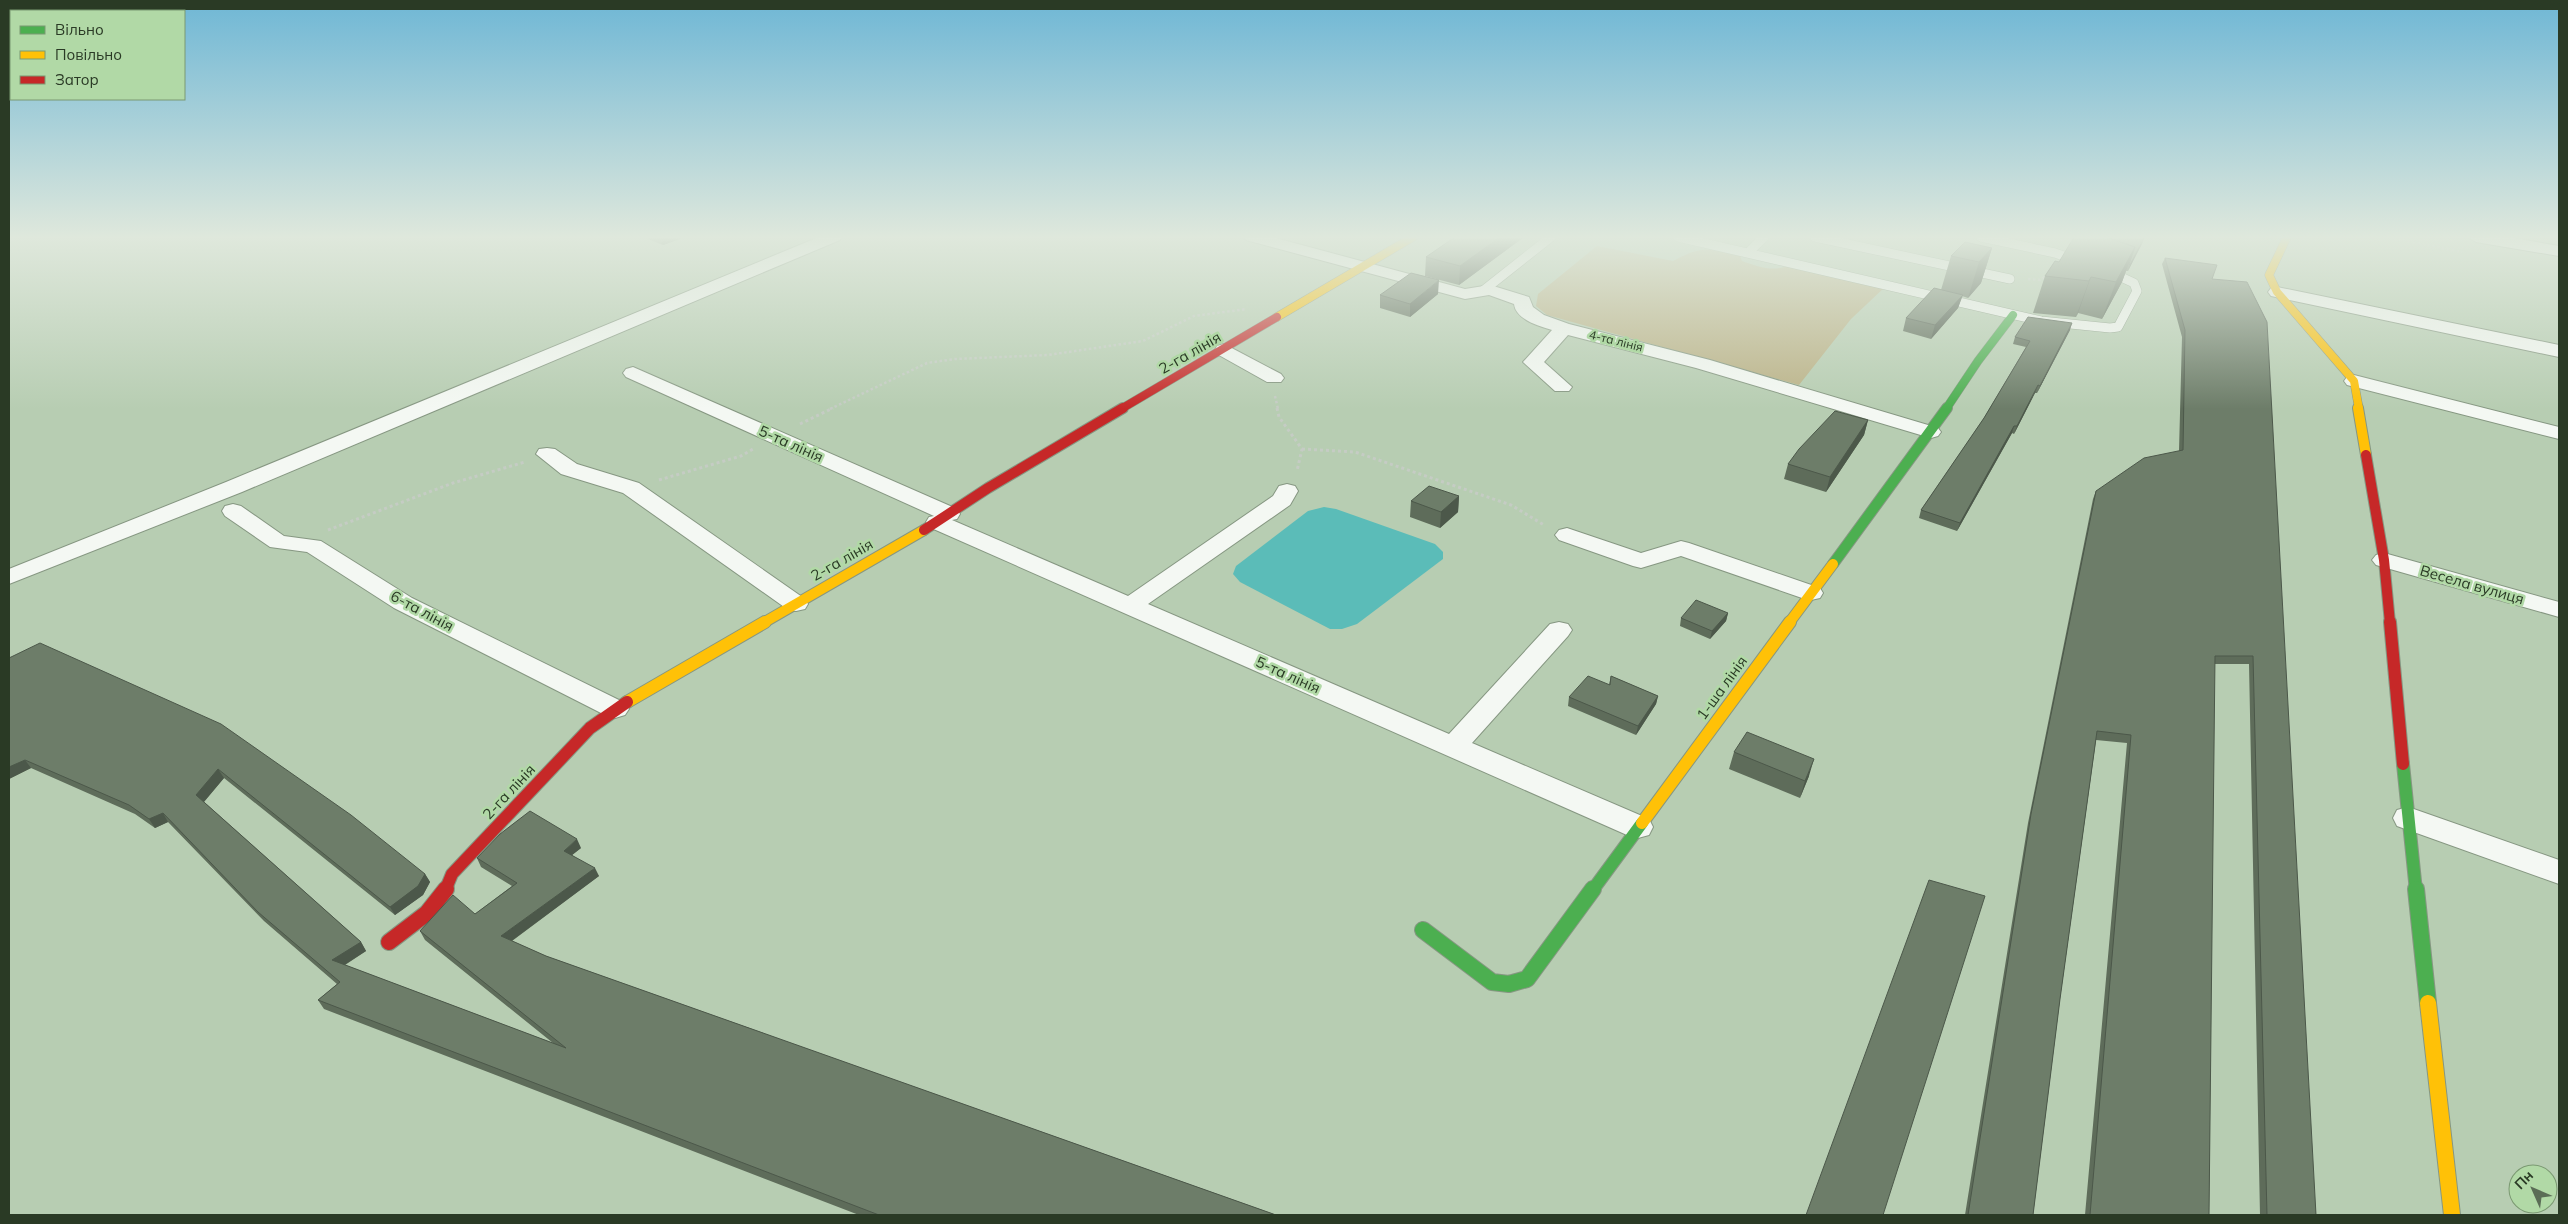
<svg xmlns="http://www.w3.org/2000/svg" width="2568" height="1224" viewBox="0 0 2568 1224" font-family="Mulish,sans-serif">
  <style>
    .green { fill: #bbb287 }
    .water { fill: #5bbcb8 }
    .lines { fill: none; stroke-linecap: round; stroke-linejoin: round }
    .lane-casing { stroke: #869782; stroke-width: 10 }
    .street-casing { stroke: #869782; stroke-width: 2 }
    .fast-far3-casing { stroke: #869782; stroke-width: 9 }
    .fast-far2-casing { stroke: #869782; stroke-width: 12 }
    .fast-far1-casing { stroke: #869782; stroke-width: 14 }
    .fast-casing { stroke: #869782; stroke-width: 18 }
    .slow-far3-casing { stroke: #869782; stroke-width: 9 }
    .slow-far2-casing { stroke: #869782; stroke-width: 12 }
    .slow-far1-casing { stroke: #869782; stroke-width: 14 }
    .slow-casing { stroke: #869782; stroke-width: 18 }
    .jam-far3-casing { stroke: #869782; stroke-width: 9 }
    .jam-far2-casing { stroke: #869782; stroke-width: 12 }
    .jam-far1-casing { stroke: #869782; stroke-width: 14 }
    .jam-casing { stroke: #869782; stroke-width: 18 }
    .path-far1 { stroke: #c5ccc4; stroke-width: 2.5; stroke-dasharray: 2.5 2.5; stroke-linecap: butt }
    .path { stroke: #c5ccc4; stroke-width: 3; stroke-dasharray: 3 3; stroke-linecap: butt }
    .lane { stroke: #f4f8f3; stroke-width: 9 }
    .street { fill: #f4f8f3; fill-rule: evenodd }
    .fast-far3 { stroke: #4caf50; stroke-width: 8 }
    .fast-far2 { stroke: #4caf50; stroke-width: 10 }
    .fast-far1 { stroke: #4caf50; stroke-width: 12 }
    .fast { stroke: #4caf50; stroke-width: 16 }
    .slow-far3 { stroke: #ffc107; stroke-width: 8 }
    .slow-far2 { stroke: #ffc107; stroke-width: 10 }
    .slow-far1 { stroke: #ffc107; stroke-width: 12 }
    .slow { stroke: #ffc107; stroke-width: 16 }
    .jam-far3 { stroke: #c62828; stroke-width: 8 }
    .jam-far2 { stroke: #c62828; stroke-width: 10 }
    .jam-far1 { stroke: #c62828; stroke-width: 12 }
    .jam { stroke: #c62828; stroke-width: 16 }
    .wall { fill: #5e6c5a }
    .shaded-wall { fill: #4c584a }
    .building { fill: #6d7d69; stroke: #4c584a }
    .labels { text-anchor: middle; stroke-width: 5; stroke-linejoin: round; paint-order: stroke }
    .far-street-label { font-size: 12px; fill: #2a3a25; stroke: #b1d9a6 }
    .street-label { font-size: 15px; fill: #2a3a25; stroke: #b1d9a6 }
  </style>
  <rect width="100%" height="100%" fill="#b7cdb2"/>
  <path class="green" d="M1597,246L1673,261C1701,246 1709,248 1740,256L1742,261C1759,267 1775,273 1792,264L1885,287L1851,319L1799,385L1547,315L1536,306L1538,294Z"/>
  <path class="water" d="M1324,507L1336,509L1435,544L1443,552V559L1357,624L1342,629H1330L1240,582L1233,574L1236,566L1308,511Z"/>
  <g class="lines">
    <defs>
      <path id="lane" d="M1678,237L2041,321L2110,328L2118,327L2137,291L2134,283L2108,271
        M1815,237L2010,279
        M1981,237L2055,253L2078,261
        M1749,252L1764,237
        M1484,290L1551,237"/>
      <path id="street" d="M819,237H842L840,240L242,492L9,584V569L226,482Z
        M1244,237H1272L1465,289L1490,285L1529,297L1533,307L1544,315L1569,324L1710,360L1938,428L1941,432L1938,436L1931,438L1924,436L1696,368L1568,335L1544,362L1572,387L1569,391H1555L1523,362L1552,330C1539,326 1516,320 1514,304L1489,295L1465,299L1246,240Z
        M2468,237H2508L2559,246V256L2476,242Z
        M2277,287L2559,345V357L2271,296L2268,292L2271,288Z
        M1224,344L1281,374L1284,378L1281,382H1267L1217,354L1215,350L1217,346Z
        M633,367L957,509L960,514L957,519L952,520L1128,596L1273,496L1279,486L1287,484L1295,486L1298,491L1290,505L1148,604L1449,734L1550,624L1559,622L1568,624L1572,630L1568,636L1472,743L1649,819L1653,827L1649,835L1638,838L1627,835L929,527L926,522L929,517L934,516L626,377L623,373L626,369Z
        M2354,375L2559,427V439L2347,385L2344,381L2347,377Z
        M547,448L555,449L577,464L639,483L805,599L808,604L805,609L796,611L787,609L623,493L561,474L536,454L539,449Z
        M233,504L241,506L284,536L321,541L412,598L625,703L629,709L625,715L615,718L605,715L394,608L307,552L270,547L225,516L222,511L225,506Z
        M1567,528L1641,553L1681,541L1689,543L1820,588L1823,593L1820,598L1811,600L1802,598L1681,556L1641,568L1633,566L1559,540L1555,535L1559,530Z
        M2384,553L2559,602V617L2376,565L2372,560L2376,555Z
        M2408,807L2559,860V884L2397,826L2393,818L2397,810Z"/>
      <path id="fast-far3" d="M1946,409L1978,361L2013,315"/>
      <path id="fast-far2" d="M1833,564L1947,408"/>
      <path id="fast-far1" d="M2403,764L2416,891
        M1592,891L1642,823"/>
      <path id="fast" d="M2416,889L2428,1003
        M1423,930L1492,982L1509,984L1527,979L1593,889"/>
      <path id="slow-far3" d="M2287,237L2269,275L2277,292L2354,381L2359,409
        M1277,317L1413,237"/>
      <path id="slow-far2" d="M2358,408L2366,455
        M763,623L924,530
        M1789,623L1833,564"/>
      <path id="slow-far1" d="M627,702L765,622
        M1642,823L1790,622"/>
      <path id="slow" d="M2428,1003L2452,1215"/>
      <path id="jam-far3" d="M1121,409L1277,317"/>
      <path id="jam-far2" d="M2366,455L2384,560L2390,623
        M924,530L988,488L1123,408"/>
      <path id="jam-far1" d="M2390,622L2403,764
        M445,891L452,874L590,728L627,702"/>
      <path id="jam" d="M389,942L427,913L446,889"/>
    </defs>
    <use href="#lane" class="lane-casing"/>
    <use href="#street" class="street-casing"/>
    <use href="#fast-far3" class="fast-far3-casing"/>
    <use href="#fast-far2" class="fast-far2-casing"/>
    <use href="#fast-far1" class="fast-far1-casing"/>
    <use href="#fast" class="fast-casing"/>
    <use href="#slow-far3" class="slow-far3-casing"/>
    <use href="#slow-far2" class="slow-far2-casing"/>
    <use href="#slow-far1" class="slow-far1-casing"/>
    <use href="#slow" class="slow-casing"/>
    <use href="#jam-far3" class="jam-far3-casing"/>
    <use href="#jam-far2" class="jam-far2-casing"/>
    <use href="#jam-far1" class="jam-far1-casing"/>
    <use href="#jam" class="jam-casing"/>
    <path class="path-far1" d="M2388,237L2462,252
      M2028,279L2040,280L2048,275
      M1275,396L1278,409
      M830,409L927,363L955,359L1048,355L1143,341L1194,316L1247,309"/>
    <path class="path" d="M1277,408L1279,417L1302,449L1297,471
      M800,424L833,408
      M1302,449L1355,452L1511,505L1544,525
      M659,480L741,456L753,449
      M328,530L453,483L525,462"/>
    <use href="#lane" class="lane"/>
    <use href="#street" class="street"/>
    <use href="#fast-far3" class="fast-far3"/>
    <use href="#fast-far2" class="fast-far2"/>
    <use href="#fast-far1" class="fast-far1"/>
    <use href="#fast" class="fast"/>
    <use href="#slow-far3" class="slow-far3"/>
    <use href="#slow-far2" class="slow-far2"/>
    <use href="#slow-far1" class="slow-far1"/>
    <use href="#slow" class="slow"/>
    <use href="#jam-far3" class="jam-far3"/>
    <use href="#jam-far2" class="jam-far2"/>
    <use href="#jam-far1" class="jam-far1"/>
    <use href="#jam" class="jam"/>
  </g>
  <path class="wall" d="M643,237H685L663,245Z
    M1524,237L1459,285L1425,276L1426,257Z
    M2144,238L2128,271H2126L2122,282L2102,319L2078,313L2076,317L2033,313L2045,276Z
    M1992,248L1981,283L1968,298L1962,296L1958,308L1931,339L1903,331L1906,318L1941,290L1951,256Z
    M2165,258L2212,279L2316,1215H2260L2249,664H2214L2209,1215H2085L2127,743L2096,740L2060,999L2033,1215H1965L2028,823L2093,499L2096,491L2179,451L2182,337L2162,264Z
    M1438,294L1410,317L1380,308V295Z
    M2070,330L2037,393H2035L2014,434L2012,433L1957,531L1919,518L1921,510L1984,418L2026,347L2013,344L2015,337Z
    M1868,420L1864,435L1826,492L1784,479L1788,464Z
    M1459,496L1458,512L1440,528L1410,517L1411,501Z
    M1728,613L1726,621L1710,639L1680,626L1681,618Z
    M9,658L425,874L430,882L423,895L395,915L224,778L204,802L361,942L366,951L345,965L553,1043L425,940L420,931L475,914L512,886L481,867L477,858L581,848L572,855L599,876L512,941L546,956L1276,1215H859L324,1009L318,1000L337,984L264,921L168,822L155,828L135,814L31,768L9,779Z
    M1611,676L1658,696L1656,704L1636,735L1568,706L1569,697L1609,685Z
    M1734,752L1809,776L1800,798L1729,769Z"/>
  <path class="shaded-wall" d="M661,237H685L663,245Z
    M1500,237H1524L1459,285L1460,266Z
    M2144,238L2142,244L2128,271L2130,265Z
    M2135,247L2122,282L2102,319L2116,282Z
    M1992,248L1981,283L1968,298L1979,262Z
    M2091,277L2078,313L2076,317L2089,281Z
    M1439,280L1438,294L1410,317V304Z
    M1963,295L1958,308L1931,339L1935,325Z
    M2072,323L2070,330L2037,393L2040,386Z
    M2038,385L2035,393L2014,434L2017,426Z
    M1868,420L1864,435L1826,492L1830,477Z
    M2014,426L2012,433L1957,531L1960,523Z
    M1459,496L1458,512L1440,528L1441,512Z
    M1728,613L1726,621L1710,639L1712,631Z
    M1658,696L1656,704L1636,735L1638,726Z
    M1814,759L1809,776L1800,798L1805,781Z
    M25,760L31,768L9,779V767Z
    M218,769L224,778L202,804L196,795Z
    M163,813L168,822L155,828L149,819Z
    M577,839L581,848L567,859L564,851Z
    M595,868L599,876L506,945L501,936Z
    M425,874L430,882L423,895L395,915L390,907Z
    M361,942L366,951L338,969L332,960Z"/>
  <path class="building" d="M1455,237H1500L1460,266L1426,257Z
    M2074,237H2106L2135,247L2116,282L2091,277L2089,281L2045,276L2055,261L2059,262Z
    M2106,237H2140L2144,238L2130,265L2129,264L2135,247Z
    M1965,242L1992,248L1979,262L1951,256Z
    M2165,258L2217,265L2212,279L2247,282L2267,322L2316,1215H2267L2253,656H2215L2209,1215H2090L2131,735L2097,731L2060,999L2033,1215H1968L2031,814L2096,491L2144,458L2183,450L2185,330Z
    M1411,273L1439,280L1410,304L1380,295Z
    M1934,288L1963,295L1935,325L1906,318Z
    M2028,317L2072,323L2040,386L2038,385L2017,426H2014L1960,523L1921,510L1984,418L2030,341L2015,337Z
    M1835,411L1868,420L1830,477L1788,464L1799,449Z
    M1429,486L1459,496L1441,512L1411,501Z
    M1696,600L1728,613L1712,631L1681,618Z
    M40,643L221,724L351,815L425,874L418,886L390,907L218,769L196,795L361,942L332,960L566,1048L420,931L453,895L475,914L517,883L477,858L500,834L530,811L577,839L564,851L595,868L501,936L546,956L1276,1215H879L318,1000L340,982L258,912L163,813L149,819L129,805L25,760L9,767V658Z
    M1588,676L1610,685L1611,676L1658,696L1638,726L1569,697Z
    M1747,732L1814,759L1805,781L1734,752Z
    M1929,880L1985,896L1883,1215H1806Z"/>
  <linearGradient id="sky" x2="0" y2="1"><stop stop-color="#6fb7d5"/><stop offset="0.58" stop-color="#dfe8dc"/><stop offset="1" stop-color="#dfe8dc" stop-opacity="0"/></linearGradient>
  <rect width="2568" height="409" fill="url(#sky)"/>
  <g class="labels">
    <g class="far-street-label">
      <text transform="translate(1616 341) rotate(14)" y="4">4-та лінія</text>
    </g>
    <g class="street-label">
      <text transform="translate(1190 353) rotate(-30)" y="5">2-га лінія</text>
      <text transform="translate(791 444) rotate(24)" y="5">5-та лінія</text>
      <text transform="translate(842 560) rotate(-30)" y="5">2-га лінія</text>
      <text transform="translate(2472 585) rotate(16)" y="5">Весела вулиця</text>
      <text transform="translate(422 611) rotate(28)" y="5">6-та лінія</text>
      <text transform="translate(1288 675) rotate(24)" y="5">5-та лінія</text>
      <text transform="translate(1722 688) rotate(-54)" y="5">1-ша лінія</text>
      <text transform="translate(509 792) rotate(-47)" y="5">2-га лінія</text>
    </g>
  </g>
  <rect width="2568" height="1224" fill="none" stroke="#2a3a25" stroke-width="20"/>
  <rect x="10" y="10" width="175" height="90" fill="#b1d9a6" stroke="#7b9972"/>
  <rect x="20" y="26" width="25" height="8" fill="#4caf50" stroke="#7b9972"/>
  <text x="55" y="35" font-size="15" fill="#2a3a25">Вільно</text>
  <rect x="20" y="51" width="25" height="8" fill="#ffc107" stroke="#7b9972"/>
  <text x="55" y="60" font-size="15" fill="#2a3a25">Повільно</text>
  <rect x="20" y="76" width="25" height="8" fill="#c62828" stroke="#7b9972"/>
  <text x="55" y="85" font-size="15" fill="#2a3a25">Затор</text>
  <g transform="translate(2533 1189) rotate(315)"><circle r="24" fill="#b1d9a6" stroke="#7b9972"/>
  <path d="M0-4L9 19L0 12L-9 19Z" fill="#5b6d56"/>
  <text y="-8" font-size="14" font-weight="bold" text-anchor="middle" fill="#2a3a25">Пн</text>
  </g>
</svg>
